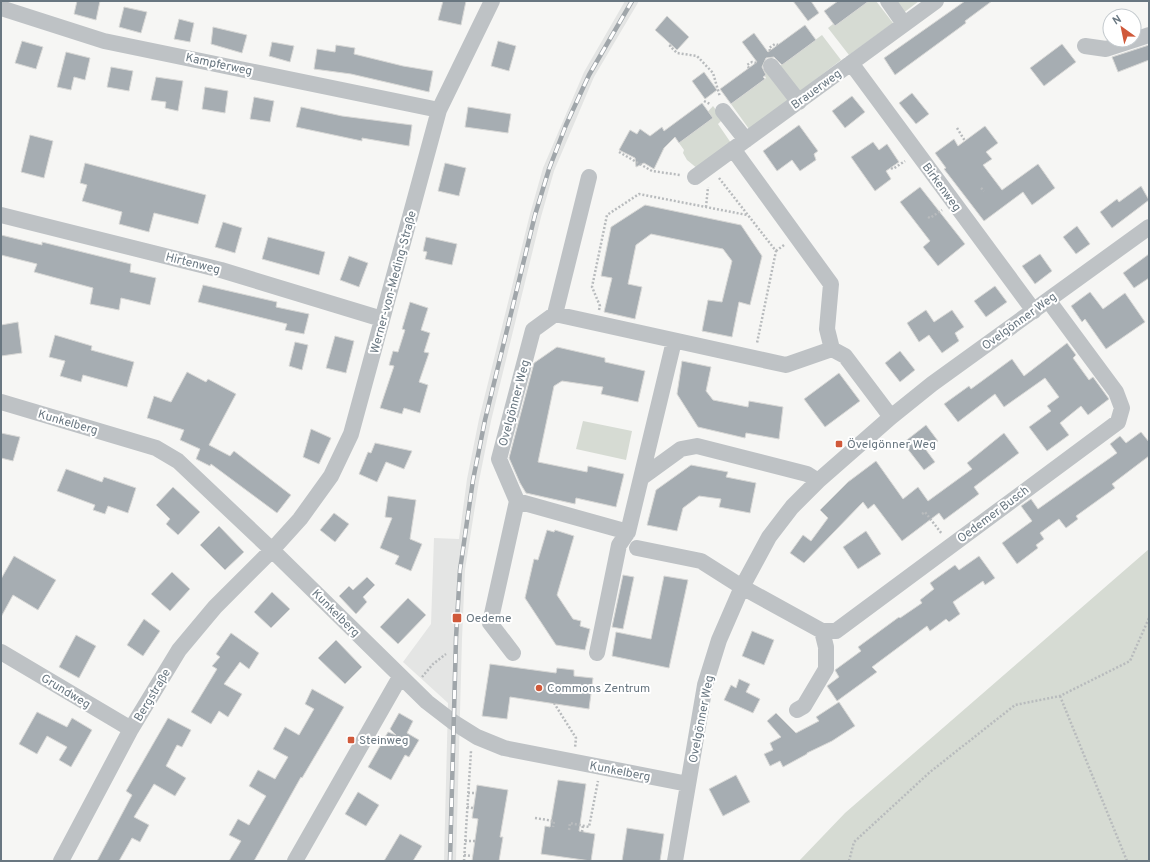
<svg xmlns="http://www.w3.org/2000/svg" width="1150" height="862" viewBox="0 0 1150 862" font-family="Overpass,sans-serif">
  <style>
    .built { fill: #e4e5e4 }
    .green { fill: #d6dbd3 }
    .building { fill: #a6adb2; stroke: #d8d8d6 }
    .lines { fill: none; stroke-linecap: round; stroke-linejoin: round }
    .path { stroke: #b8bbbd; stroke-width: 2.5; stroke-dasharray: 2 2; stroke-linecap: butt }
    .minor { stroke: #bec2c5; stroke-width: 16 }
    .rail-casing { stroke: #a0a6aa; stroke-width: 4.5 }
    .rail { stroke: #fff; stroke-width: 3; stroke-dasharray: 9; stroke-linecap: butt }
    .poi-dot { fill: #d0593a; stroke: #fff; stroke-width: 1.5 }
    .labels { text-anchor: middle; stroke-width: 4; stroke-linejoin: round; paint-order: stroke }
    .street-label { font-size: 12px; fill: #697781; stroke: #fff }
    .poi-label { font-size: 12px; fill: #697781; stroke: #fff; text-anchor: start }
  </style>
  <rect width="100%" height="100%" fill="#f6f6f4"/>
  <path class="built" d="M625,1H639L594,77L554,171L541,217L491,421L479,481L465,570L462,639L456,861H444L448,703L403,662L431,624L434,538L459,539L467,479L479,419L530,214L543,168L584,72Z"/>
  <path class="green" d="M868,1H876L893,23L849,55L828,28L833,24L835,26Z
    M893,1H919L902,14Z
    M822,35L841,60L798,93L778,67Z
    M759,67L771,72L791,98L749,129L731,104L766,78Z
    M713,106L723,119L718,124L731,143L698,169L687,160L683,153L684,150L679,143Z
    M583,421L632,431L626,460L576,449Z
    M1149,549V861H799L845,813Z"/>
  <path class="building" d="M77,1H100L96,20L74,14Z
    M443,1H466L461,25L438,20Z
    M793,1H811L819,13L808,21Z
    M838,1H869L835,26L824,11Z
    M965,1H992L965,21L966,23L895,75L884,58Z
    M124,7L147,12L141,33L119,27Z
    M667,16L689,37L677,50L655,30Z
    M179,19L194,23L190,42L174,39Z
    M805,25L816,40L782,65L774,57L766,58L762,67L766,75L763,77L765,79L731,104L720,89L757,62L742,42L754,33L768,52Z
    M213,27L247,35L242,53L211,44Z
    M22,41L43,47L36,69L15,63Z
    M498,41L516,46L509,71L491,66Z
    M272,42L294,46L290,62L269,56Z
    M1062,44L1076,62L1044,86L1030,68Z
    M336,45L355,48L354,54L403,66L433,71L429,92L351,74L314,69L317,49L335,52Z
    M1149,45V60L1118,72L1112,57Z
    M66,52L90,58L85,80L74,77L71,90L57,87Z
    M111,67L133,71L129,91L107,87Z
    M704,72L717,90L705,99L692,81Z
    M156,77L183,81L178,111L165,108L166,102L151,100Z
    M205,87L228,91L225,113L202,109Z
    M912,93L929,114L916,124L899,103Z
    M852,96L865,112L845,128L832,111Z
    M254,97L274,101L270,122L250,119Z
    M702,103L713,118L679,143L675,137L664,148L654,169L644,163L636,167L635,158L619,150L630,130L637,134L640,129L650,136L662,127L664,131Z
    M301,107L342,116L412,125L409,146L362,138V141L296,127Z
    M468,107L511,114L508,133L465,127Z
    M799,125L818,151L814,154L816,160L800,171L792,160L777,171L763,151Z
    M985,126L998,143L986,152L992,159L983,165L1002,190L1038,164L1055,188L1032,205L1023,192L984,221L944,169L946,168L935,153L954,139L958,146Z
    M30,135L53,141L44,178L21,172Z
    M873,142L879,150L887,144L899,162L886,171L891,179L875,191L851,157Z
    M85,163L206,195L198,224L154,213L149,232L119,224L122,212L82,201L87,185L80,183Z
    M445,163L466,168L459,196L438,191Z
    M1141,186L1149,200L1112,228L1100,212L1117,199L1119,202Z
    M920,187L965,244L938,266L923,247L930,241L900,202Z
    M645,205L741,225L762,256L750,305L739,302L732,337L702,331L708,300L722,302L732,261L723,249L651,234L636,245L628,284L642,287L635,319L604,312L612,278L601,276L611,227Z
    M223,222L242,228L235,253L215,247Z
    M1077,226L1090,244L1076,254L1063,237Z
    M1,235L42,245V242L131,264L130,272L156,278L150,305L121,298L119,310L90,304L93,288L34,272L37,264L1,255Z
    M268,237L325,252L319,275L262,259Z
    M426,237L457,244L452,265L425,259L427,252L423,251Z
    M1040,254L1052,271L1035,284L1022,266Z
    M1149,254V278L1134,288L1123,273Z
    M349,256L368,263L359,287L340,280Z
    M203,285L277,302L276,307L309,314L304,334L285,330L287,324L198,302Z
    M995,286L1007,302L986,317L974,301Z
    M1090,292L1103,309L1125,293L1145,322L1106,349L1085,319L1082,322L1071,306Z
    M410,302L428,308L421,330L430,333L424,352L429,353L419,382L428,385L420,413L404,408L402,414L380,408L394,366L389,365L393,351L398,352L405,330L402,329Z
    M926,310L934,322L952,310L964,327L955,333L959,341L942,353L929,335L919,342L907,323Z
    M18,322L22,353L1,356V325Z
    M55,335L92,346L91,350L134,362L127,387L83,375L81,382L60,376L65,361L49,357Z
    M335,336L354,341L346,373L326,368Z
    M295,342L308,345L302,370L289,366Z
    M1067,343L1076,355L1073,358L1089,380L1093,377L1109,399L1088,415L1081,406L1060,423L1069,435L1047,451L1029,427L1051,411L1047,406L1059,397L1045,378L1004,407L995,394L958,422L944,404L969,386L971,389L1012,359L1024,376Z
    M557,347L605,358V362L645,371L638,402L601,394L603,387L562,381L554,386L538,462L587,472L588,466L624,474L616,507L576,498L575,504L526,493L520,483L509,458L534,363Z
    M900,351L915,370L900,382L885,363Z
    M682,361L711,367L706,391L713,400L748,407L749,401L783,407L779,439L746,433L745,438L698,427L677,394Z
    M187,372L206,382L208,379L236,394L209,445L230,456L234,451L291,495L277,513L211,464L210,466L196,459L200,449L180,440L184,430L147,418L154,396L171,402Z
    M839,373L860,401L825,427L804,399Z
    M926,425L938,441L926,450L935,462L924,470L903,443Z
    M311,429L331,438L319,464L303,457Z
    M1141,432L1149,442V456L1112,484L1115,488L1076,516L1078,519L1066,528L1059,519L1040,533L1044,539L1036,545L1038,548L1017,564L1002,543L1032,521L1021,506L1031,499L1038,509L1117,453L1110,444L1120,436L1126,443Z
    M1,433L20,437L13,461L1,458Z
    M1004,433L1019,453L974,487L979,494L944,520L939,513L902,541L874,504L868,509L863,502L804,563L790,553L803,535L811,541L828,518L820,510L848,482L876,461L903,499L918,487L928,501L972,469L967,463Z
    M375,443L412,451L404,469L386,462L377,482L359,474L368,452L371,453Z
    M691,465L728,472L726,477L756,483L750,513L719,507L721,499L699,496L683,508L677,531L647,525L656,490Z
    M66,469L102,482L104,477L136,488L128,513L108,506L105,514L93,510L95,505L57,491Z
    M173,487L200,512L178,535L166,524L170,519L156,505Z
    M388,496L416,500L410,539L422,544L411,571L395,564L399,556L380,548L392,518L385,517Z
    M334,513L349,524L335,542L320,530Z
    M219,526L244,552L225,570L200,545Z
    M547,530L554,532L555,530L574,536L557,595L573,619L581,621L580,626L590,629L585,650L556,645L525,598L534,559L538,560Z
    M866,531L881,554L858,569L843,547Z
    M14,556L56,580L38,610L13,595L1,617V579Z
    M979,556L995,578L985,585L983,581L953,602L960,614L949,622L946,619L930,631L927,626L872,667L877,672L837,701L827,686L839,677L835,670L861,651L858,647L899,617L900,618L922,603L920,600L934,589L930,583L955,565L959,570Z
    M172,572L190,589L170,611L151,594Z
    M623,575L634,577L623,629L612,627Z
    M664,576L688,580L669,668L612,656L616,632L651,639Z
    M367,577L375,585L363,597L367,602L356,614L339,596L349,586L353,590Z
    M272,592L290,609L271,628L254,612Z
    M408,598L426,615L398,644L380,627Z
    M144,619L160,631L143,656L127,645Z
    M752,631L774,640L764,665L742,656Z
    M231,633L259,653L249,669L240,662L224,684L242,694L228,717L219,711L211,724L191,712L217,669L212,666L220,657L216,654Z
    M76,635L96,646L79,678L59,667Z
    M336,640L362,667L345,684L318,658Z
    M490,664L556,673L557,668L574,670V676L593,678L589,709L510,697L507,719L482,716Z
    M739,679L750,684L746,692L760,699L753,713L724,700L731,685L736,688Z
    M312,689L344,707L302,778L301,777L254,861H229L241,841L229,835L238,819L249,825L266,796L249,786L258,770L275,779L288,757L273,749L285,727L299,735L314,709L305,704Z
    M839,702L855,726L832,741L807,753V754L783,767L780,761L770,766L764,754L773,750L770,743L781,737L767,721L776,713L796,733L819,721L816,717Z
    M37,712L67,727L72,718L92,730L71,767L59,760L67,747L47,736L37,754L19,744Z
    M399,713L413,721L407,733L419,740L409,757L405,755L391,780L368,767L388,732L396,735L390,729Z
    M168,718L191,730L182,747L177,745L166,766L186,778L175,796L154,784L134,817L149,825L140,842L132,838L119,861H97L132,795L126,791Z
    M736,775L750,802L723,816L709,789Z
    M558,780L586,784L579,831L595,834L591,861L541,854L545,826L550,827Z
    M477,785L508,790L500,837H503L499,861H472L478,819L472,818Z
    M358,792L379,805L366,826L345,814Z
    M627,828L664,834L660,861H622Z
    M400,834L422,846L413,861H384Z"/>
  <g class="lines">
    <path class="path" d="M671,45L670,46L677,53L697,56L713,73L720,97
      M770,51L769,48L775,44L778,45
      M749,68L747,65L752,62L757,63
      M704,101L710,104
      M957,128L965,141
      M619,152L652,171L680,175
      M891,168L893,169L905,161
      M719,178L776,251L757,343
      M981,188L984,191
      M706,207L708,187
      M928,217L930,218L942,210
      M776,251L784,245
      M599,310L600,306L592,287L607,215L639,194L747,215
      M922,514L925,512L942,534
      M422,677L433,664L446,654
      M1060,696L1127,861
      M554,703L576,738L575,748
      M468,793H475
      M467,807L473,808
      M535,818L554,821L553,827
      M569,830L570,823L589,827L598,781
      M582,832L583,825
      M465,841H475
      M464,855L472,856
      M464,861L471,751
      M849,861L854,842L930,772L1015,705L1060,696L1130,661L1149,618"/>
    <path class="minor" d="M888,1L904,24
      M1,8L104,41L439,110
      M1134,40L1149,35
      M1085,46L1106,49L1134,40
      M851,63L1034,311
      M771,66L799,102
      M723,111L746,140
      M733,149L831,284L827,329L832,349
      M695,177L936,1
      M1,215L221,270L382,319
      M555,314L589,177
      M1,402L156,448L178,461L272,550L427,702L453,722L477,737L504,748L688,784
      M641,478L681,449L697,446L807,474L818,481
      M517,501L628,532
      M637,548L701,561L742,587L822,631H836L1118,422L1122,408L1116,392L1048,300
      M1,652L131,729
      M513,653L490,623L517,501L499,459L533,330L555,314L786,365L832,349L845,356L891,417
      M597,653L619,545L628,532L674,341
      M797,710L804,706L826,669V647L822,631
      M61,861L131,729L179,650L215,607L272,550L300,519L331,476L351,434L439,110L492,1
      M295,861L400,677
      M675,861L705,685L719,640L742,587L769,537L792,507L818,481L891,417L932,384L1149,227"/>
    <defs>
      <path id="rail" d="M450,861L456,638L460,570L473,480L485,420L535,215L549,169L566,125L589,75L632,1"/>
    </defs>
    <use href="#rail" class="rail-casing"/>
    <use href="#rail" class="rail"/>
  </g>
  <g class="poi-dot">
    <rect x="835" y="440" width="8" height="8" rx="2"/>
    <rect x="452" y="613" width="10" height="10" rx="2"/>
    <circle cx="539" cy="688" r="4"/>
    <rect x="347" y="736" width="8" height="8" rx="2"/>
  </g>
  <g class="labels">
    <g class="street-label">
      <text transform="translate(219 64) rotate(12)" y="4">Kampferweg</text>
      <text transform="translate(816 89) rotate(-36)" y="4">Brauerweg</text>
      <text transform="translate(942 187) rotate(54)" y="4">Birkenweg</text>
      <text transform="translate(193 263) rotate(14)" y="4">Hirtenweg</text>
      <text transform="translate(393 282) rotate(-75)" y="4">Werner-von-Meding-Straße</text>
      <text transform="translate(1019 321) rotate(-36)" y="4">Ovelgönner Weg</text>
      <text transform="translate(514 403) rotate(-75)" y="4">Ovelgönner Weg</text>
      <text transform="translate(68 422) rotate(16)" y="4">Kunkelberg</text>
      <text transform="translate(993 514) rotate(-37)" y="4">Oedemer Busch</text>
      <text transform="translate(336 613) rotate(45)" y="4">Kunkelberg</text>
      <text transform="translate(66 691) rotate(31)" y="4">Grundweg</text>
      <text transform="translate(152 695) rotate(-59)" y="4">Bergstraße</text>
      <text transform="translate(701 719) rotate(-79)" y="4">Ovelgönner Weg</text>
      <text transform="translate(620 771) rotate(11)" y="4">Kunkelberg</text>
    </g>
    <g class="poi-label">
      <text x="847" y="448">Övelgönner Weg</text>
      <text x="466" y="622">Oedeme</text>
      <text x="547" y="692">Commons Zentrum</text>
      <text x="359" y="744">Steinweg</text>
    </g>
  </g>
  <rect width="1150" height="862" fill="none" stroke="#697781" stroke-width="4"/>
  <g transform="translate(1122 28) rotate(327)"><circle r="19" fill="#ffffff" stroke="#c3c9cd"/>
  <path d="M0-3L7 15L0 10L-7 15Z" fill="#d0593a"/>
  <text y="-6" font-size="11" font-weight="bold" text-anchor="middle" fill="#697781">N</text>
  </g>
</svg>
